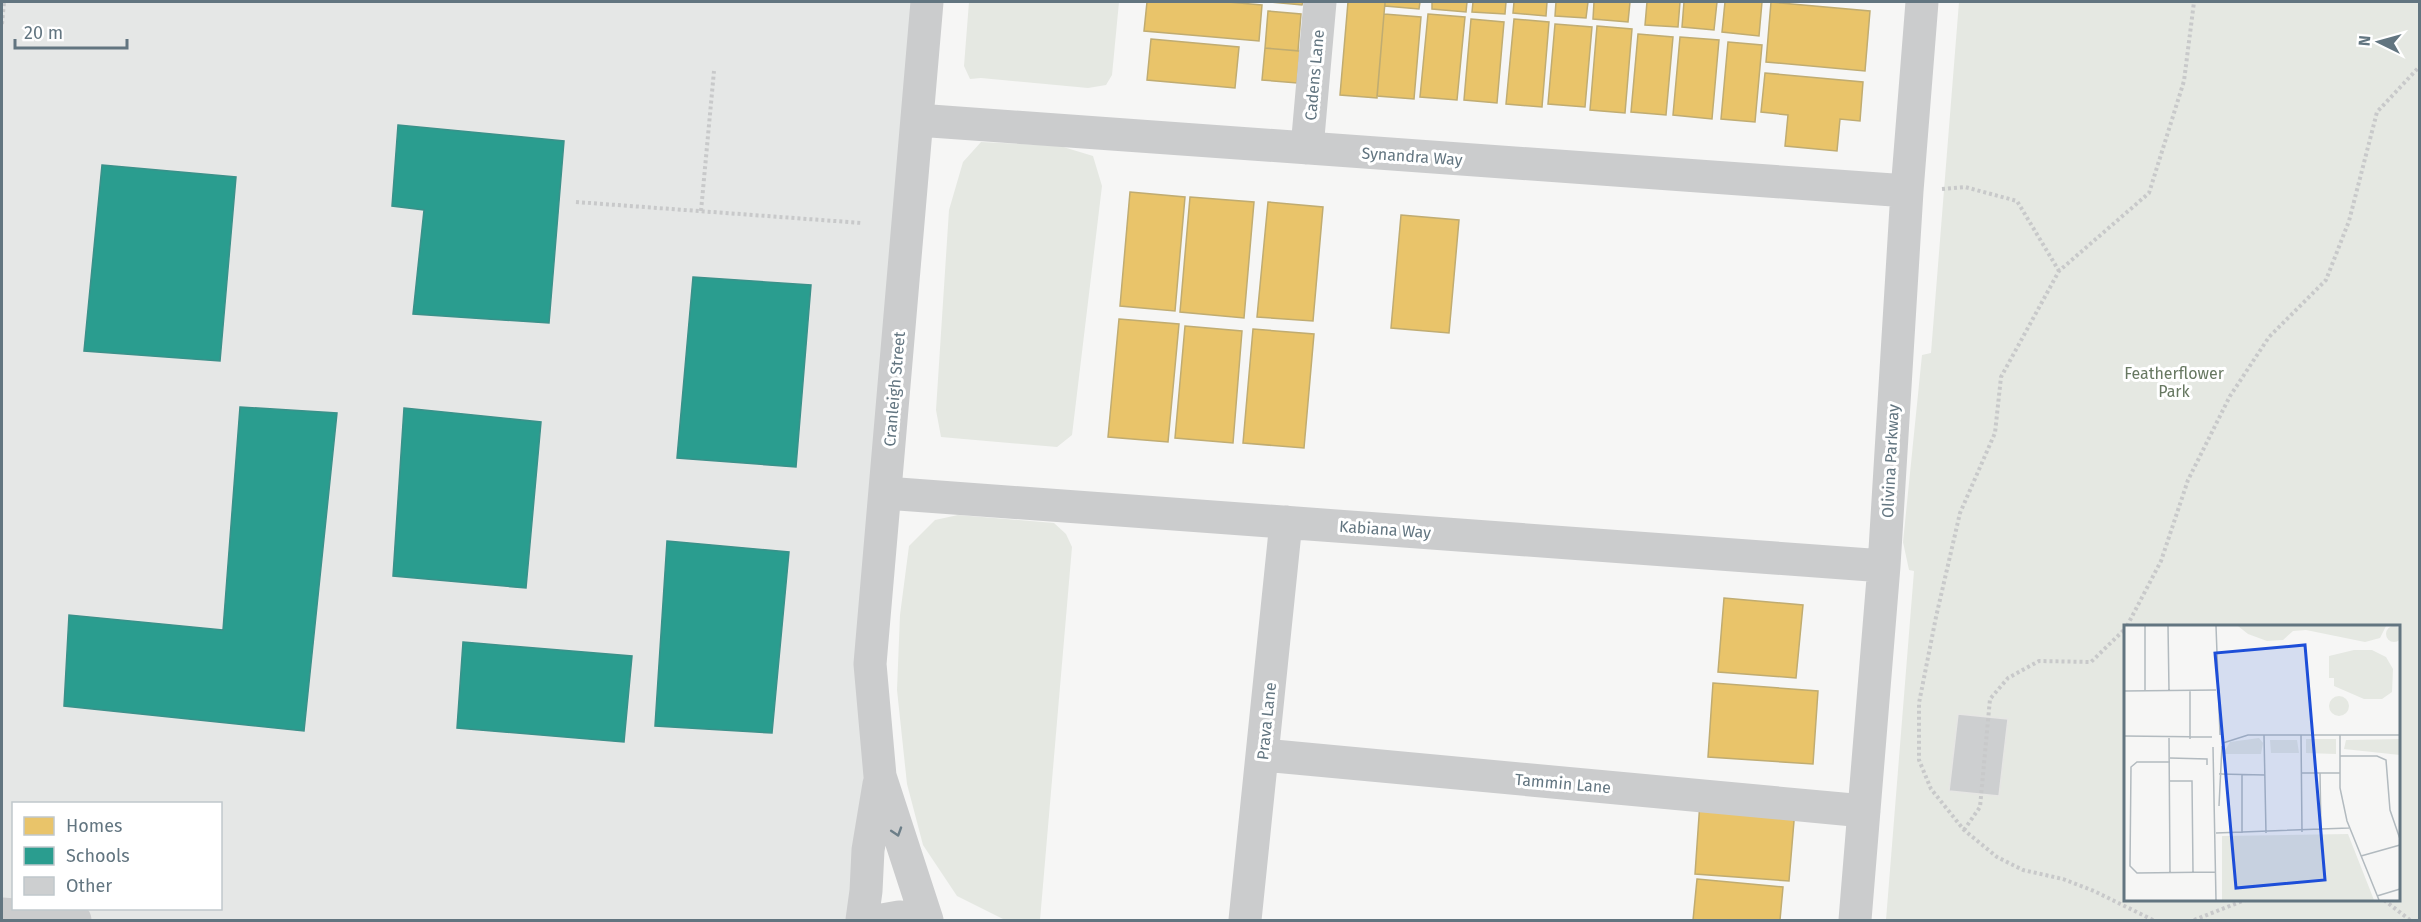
<svg xmlns="http://www.w3.org/2000/svg" width="2421" height="922" viewBox="0 0 2421 922" font-family="'Fira Sans',sans-serif">
  <style>
    .built { fill: #e5e7e6; fill-rule: evenodd }
    .green { fill: #e5e8e2; fill-rule: evenodd }
    .homes { fill: #e9c46a; stroke: #c0ac71; stroke-width: 1.5 }
    .schools { fill: #2a9d8f; stroke: #3b918a; stroke-width: 1.5 }
    .building { fill: #cdcfd0; stroke: #e6e6e4; stroke-width: 1.5 }
    .lines { fill: none; stroke-linecap: round; stroke-linejoin: round }
    .path { stroke: #c8c9ca; stroke-width: 4; stroke-dasharray: 3 3; stroke-linecap: butt }
    .minor { stroke: #cbcccd; stroke-width: 33 }
    .oneway { stroke: #6c7e88 }
    .labels { text-anchor: middle; stroke-width: 6; stroke-linejoin: round; paint-order: stroke }
    .street-label { font-size: 16px; fill: #627580; stroke: #fff }
    .park-label { font-size: 16px; fill: #677861; stroke: #fff }
    .inset-road { fill: none; stroke: #b2babf; stroke-width: 1.5 }
    .view { fill: #1d4ed8; fill-opacity: 0.15; stroke: #1d4ed8; stroke-width: 3 }
    .inset-edge { fill: none; stroke: #627580; stroke-width: 3 }
  </style>
  <rect width="100%" height="100%" fill="#f6f6f5"/>
  <path class="built" d="M2,2H927L870,663L871,920H75L2,914ZM14,804H220V908H14Z"/>
  <path class="green" d="M969,2H1119L1112,75L1106,85L1088,88L981,78L970,79L964,66Z
    M1959,2H2419V920H1886L1914,571L1909,570L1903,542L1922,355L1931,353ZM2126,626H2398V900H2126Z
    M981,142L1060,146L1093,156L1102,186L1072,435L1057,447L941,437L936,410L949,210L963,162Z
    M958,515L1054,523L1066,534L1072,547L1040,920H1005L957,896L923,845L907,784L897,690L900,615L909,546L935,520Z"/>
  <path class="homes" d="M1147,2H1228L1262,5L1259,41L1144,31Z
    M1270,2H1303L1302,5Z
    M1348,2H1385L1377,98L1340,95Z
    M1385,2H1420L1419,9L1385,6Z
    M1432,2H1467L1466,12L1432,9Z
    M1473,2H1506L1505,14L1472,12Z
    M1514,2H1547L1546,16L1513,13Z
    M1556,2H1588L1586,18L1555,16Z
    M1594,2H1630L1628,22L1593,19Z
    M1647,2H1680L1678,27L1645,25Z
    M1684,2H1717L1714,30L1682,27Z
    M1725,2H1762L1759,36L1722,32Z
    M1771,2L1870,11L1865,71L1766,62Z
    M1268,11L1301,14L1298,51L1265,48Z
    M1384,14L1421,17L1414,99L1377,96Z
    M1428,14L1465,17L1457,100L1420,97Z
    M1471,19L1504,22L1497,103L1464,100Z
    M1514,19L1549,22L1542,107L1506,104Z
    M1555,24L1592,27L1585,107L1548,104Z
    M1597,26L1632,29L1625,113L1590,110Z
    M1638,34L1673,37L1666,115L1631,112Z
    M1680,37L1719,40L1712,119L1673,115Z
    M1151,39L1239,47L1235,88L1147,80Z
    M1728,42L1762,45L1755,122L1721,119Z
    M1265,48L1300,51L1297,83L1262,80Z
    M1765,73L1863,82L1860,121L1840,119L1837,151L1785,146L1788,115L1761,112Z
    M1130,192L1185,197L1175,311L1120,306Z
    M1190,197L1254,202L1244,318L1180,312Z
    M1268,202L1323,207L1313,321L1257,317Z
    M1401,215L1459,220L1449,333L1391,328Z
    M1119,319L1179,324L1168,442L1108,437Z
    M1185,326L1242,331L1233,443L1175,438Z
    M1253,329L1314,334L1304,448L1243,443Z
    M1724,598L1803,605L1796,678L1718,672Z
    M1713,683L1818,691L1813,764L1708,757Z
    M1700,802L1795,809L1789,881L1695,874Z
    M1697,879L1783,887L1780,920H1693Z"/>
  <path class="schools" d="M398,125L564,141L549,323L413,314L424,210L392,206Z
    M102,165L236,177L220,361L84,351Z
    M693,277L811,285L796,467L677,458Z
    M240,407L337,413L304,731L64,706L69,615L223,630Z
    M404,408L541,422L526,588L393,576Z
    M667,541L789,552L772,733L655,726Z
    M463,642L632,656L624,742L457,728Z"/>
  <path class="building" d="M1958,714L2008,719L1999,796L1949,791Z"/>
  <g class="lines">
    <path class="path" d="M2,24L4,2
      M1942,189L1965,187L2017,201L2059,271
      M576,202L862,223
      M701,211L714,71
      M2127,626L2161,561L2188,480L2230,396L2269,337L2326,280L2349,221L2377,112L2420,66
      M1964,830L1980,807L1990,699L2008,678L2039,661L2091,662L2126,628
      M2384,900L2410,920
      M2153,920L2094,891L2063,879L2023,870L1997,857L1964,830L1931,789L1919,760V703L1936,617L1960,513L1995,433L2001,377L2059,271L2149,193L2184,81L2194,2
      M2194,920L2245,900"/>
    <path class="minor" d="M927,2L870,664L880,776L927,920
      M917,120L1907,191
      M1307,148L1320,2
      M885,493L1884,566
      M1263,755L1864,811
      M2,914L75,920
      M862,920L866,891L868,850L879,784
      M882,920L899,917L925,920
      M1245,920L1286,522
      M1855,920L1884,566L1907,191L1922,2"/>
  </g>
  <defs><path id="oneway-chevron" d="M-2-3.5L2.5 0L-2 3.5" fill="none" stroke-width="1.6" stroke-linecap="round" stroke-linejoin="round" transform="scale(1.5)"/></defs>
  <use class="oneway" href="#oneway-chevron" transform="translate(897 832) rotate(72)"/>
  <g class="labels">
    <g class="street-label">
      <text transform="translate(1314 75) rotate(-85)" y="6">Cadens Lane</text>
      <text transform="translate(1412 156) rotate(4)" y="6">Synandra Way</text>
      <text transform="translate(894 389) rotate(-85)" y="6">Cranleigh Street</text>
      <text transform="translate(1890 461) rotate(-87)" y="6">Olivina Parkway</text>
      <text transform="translate(1385 529) rotate(4)" y="6">Kabiana Way</text>
      <text transform="translate(1266 721) rotate(-84)" y="6">Prava Lane</text>
      <text transform="translate(1563 783) rotate(5)" y="6">Tammin Lane</text>
    </g>
    <g class="park-label">
      <text x="2174" y="379">Featherflower<tspan x="2174" dy="18">Park</tspan></text>
    </g>
  </g>
  <g transform="translate(2124 625)">
    <rect width="276" height="276" fill="#f6f6f5"/>
    <path d="M114,1H262L256,13L241,17L182,5L169,6L159,15L143,16L124,9ZM262 9a8 8 0 1 1 16 0a8 8 0 1 1-16 0ZM230,25H248L262,32L269,44L268,67L258,74H240L210,61V53H205V31ZM205 81a10 10 0 1 1 20 0a10 10 0 1 1-20 0ZM135,113L139,118L137,129H99L106,117ZM212,114V129L182,128V114ZM276,114V130L220,124L222,115ZM146,115H173L175,128H147ZM224,209L250,275H98V211Z" fill="#e5e8e2"/>
    <path class="inset-road" d="M21,1V66M44,1L45,65M92,1L96,110M0,66L92,65M140,110L142,208M177,110L178,207M216,110V163L223,196L255,275M0,111L88,112M45,113L46,247M66,114V65M99,118L124,110H276M89,122L92,275M216,131H253L262,135L266,185L276,214M46,133L83,134V140M46,137H13L7,142L6,241L13,248L92,247M177,148H216M196,148L197,207M95,149L141,150M46,156H68L69,247M95,181L98,121M92,208L225,203M118,208V149M237,231L276,220M253,271L276,264"/>
    <path class="view" d="M181,20L201,255L112,263L91,28Z"/>
    <rect width="276" height="276" class="inset-edge"/>
  </g>
  <rect width="2421" height="922" fill="none" stroke="#627580" stroke-width="6"/>
  <rect x="12" y="802" width="210" height="108" fill="#ffffff" stroke="#c0c8cc" stroke-width="1.5"/>
  <rect x="24" y="817" width="30" height="18" fill="#e9c46a" stroke="#c0c8cc" stroke-width="1.5"/>
  <text x="66" y="832" font-size="18" fill="#627580">Homes</text>
  <rect x="24" y="847" width="30" height="18" fill="#2a9d8f" stroke="#c0c8cc" stroke-width="1.5"/>
  <text x="66" y="862" font-size="18" fill="#627580">Schools</text>
  <rect x="24" y="877" width="30" height="18" fill="#cdcfd0" stroke="#c0c8cc" stroke-width="1.5"/>
  <text x="66" y="892" font-size="18" fill="#627580">Other</text>
  <g transform="translate(2379 42) rotate(275)" stroke="#ffffff" stroke-width="4.5" paint-order="stroke">
  <path d="M0-4.5L10 22L0 15L-10 22Z" fill="#627580"/>
  <text y="-9" font-size="16" font-weight="bold" text-anchor="middle" fill="#627580">N</text>
  </g>
  <path d="M15 39v9h112v-9" fill="none" stroke="#627580" stroke-width="3"/>
  <text x="24" y="39" font-size="18" fill="#627580" stroke="#ffffff" stroke-width="4.5" paint-order="stroke">20 m</text>
</svg>
